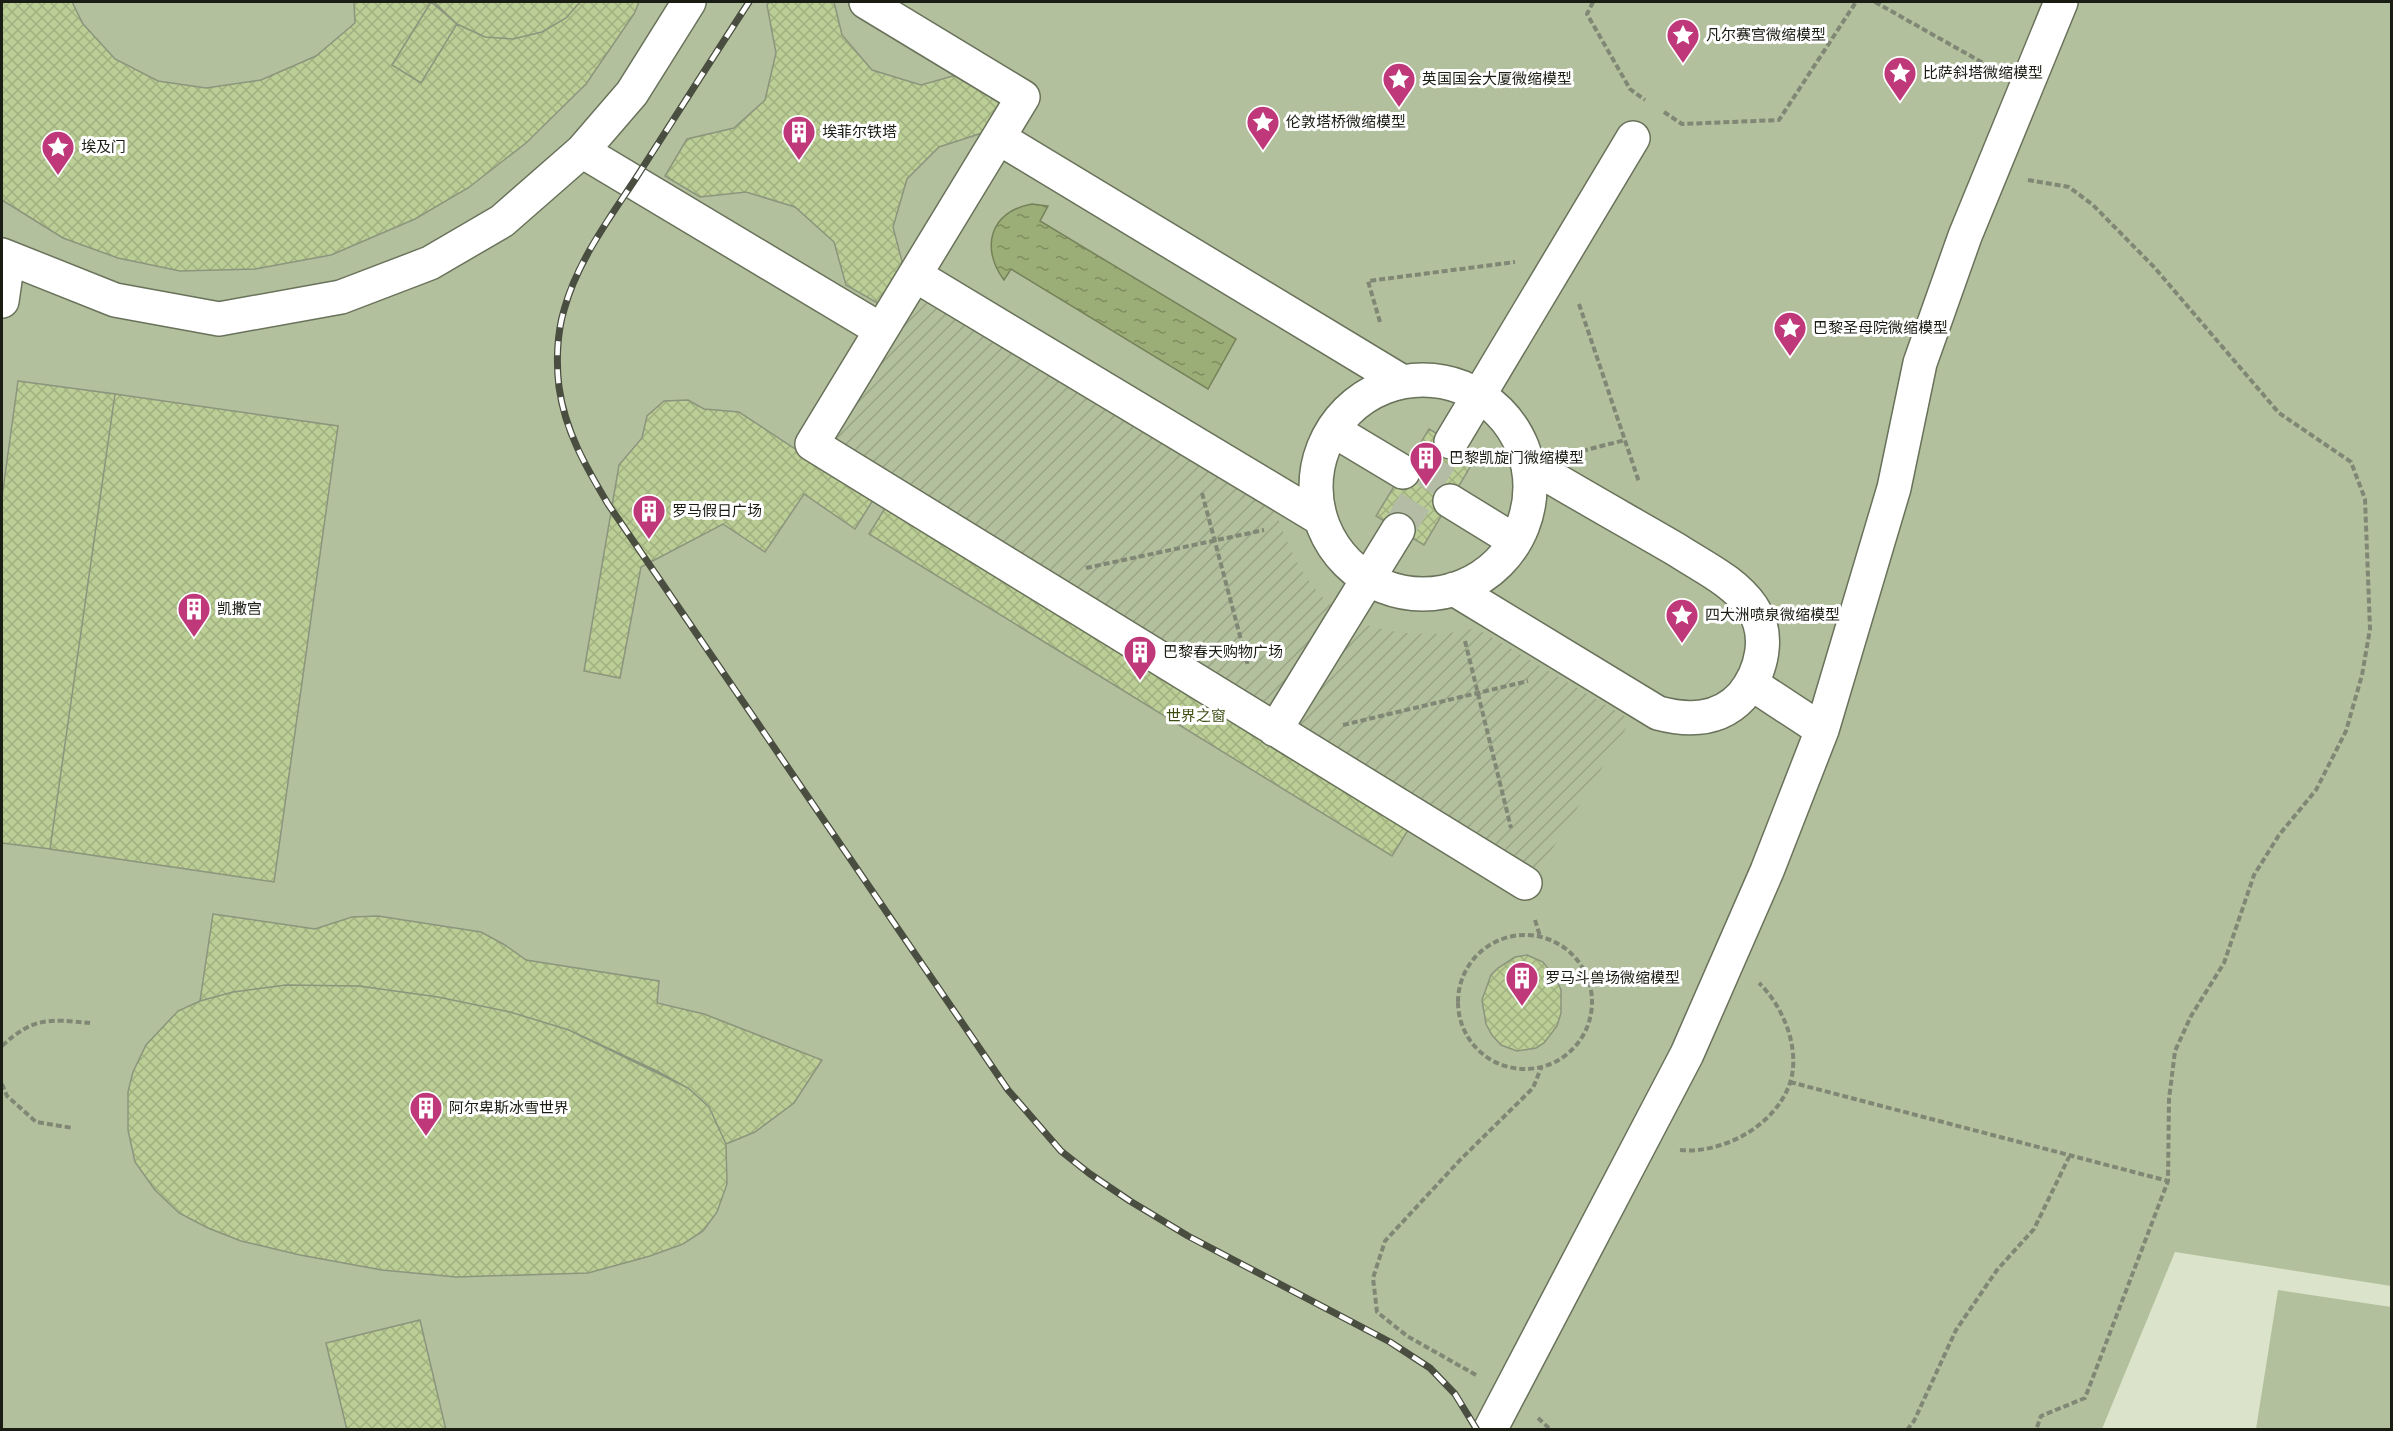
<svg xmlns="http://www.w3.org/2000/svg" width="2393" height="1431" viewBox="0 0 2393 1431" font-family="'PT Sans','Noto Sans SC',sans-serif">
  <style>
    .park { fill: #b3c09d }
    .garden { fill: url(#garden-furrows) }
    .water { fill: url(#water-ripples); stroke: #758259; stroke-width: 1.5 }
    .building { fill: url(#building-cross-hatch); stroke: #8c957d; stroke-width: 1.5 }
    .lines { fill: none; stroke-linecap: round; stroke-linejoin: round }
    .street-tunnel { stroke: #b4bca6; stroke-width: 33; stroke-dasharray: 33 16; stroke-linecap: butt }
    .street-casing { stroke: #69725a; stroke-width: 36 }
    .path { stroke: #818775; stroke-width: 4; stroke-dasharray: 6 3; stroke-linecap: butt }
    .street { stroke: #fff; stroke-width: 33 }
    .rail-casing { stroke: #4a4e41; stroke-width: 7 }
    .rail { stroke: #fff; stroke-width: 4.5; stroke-dasharray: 14; stroke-linecap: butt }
    .labels { text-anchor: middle; stroke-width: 6; stroke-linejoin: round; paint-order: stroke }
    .poi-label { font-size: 15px; fill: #1a1d14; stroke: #fff; text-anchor: start }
    .park-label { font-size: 15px; fill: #3e4e12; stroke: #fff }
  </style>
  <defs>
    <pattern id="garden-furrows" width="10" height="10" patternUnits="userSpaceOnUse" patternTransform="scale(1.5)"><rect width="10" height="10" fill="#b3c09d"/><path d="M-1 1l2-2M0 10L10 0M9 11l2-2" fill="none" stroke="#99a586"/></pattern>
    <pattern id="water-ripples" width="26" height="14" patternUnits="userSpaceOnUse" patternTransform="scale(1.5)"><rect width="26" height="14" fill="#9cae77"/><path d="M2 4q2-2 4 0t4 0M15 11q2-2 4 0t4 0" fill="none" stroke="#7e8d60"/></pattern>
    <pattern id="building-cross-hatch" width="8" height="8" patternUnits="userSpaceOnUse" patternTransform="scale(1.5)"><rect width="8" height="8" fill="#bbce96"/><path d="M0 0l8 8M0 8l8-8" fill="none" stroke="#a0b080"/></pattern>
  </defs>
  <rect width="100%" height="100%" fill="#dbe4ca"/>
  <path class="park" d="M2,2H2391V1286L2175,1252L2102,1429L2,1430Z
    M2278,1290L2391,1307V1429H2256Z"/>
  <path class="garden" d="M917,297L1276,512C1299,581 1331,627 1408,633C1432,635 1454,634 1476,628L1631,720L1539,871L833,443Z"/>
  <path class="water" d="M1032,204L1048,206L1040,221L1236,339L1208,389L1011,269L1004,280C980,248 990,211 1032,204Z"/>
  <path class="building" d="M2,2H72L83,24L115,59L158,81L206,88L261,80L316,56L355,23L354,2H639L634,14L586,84L526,143L468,188L415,219L331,255L255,269L180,271L118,258L63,238L2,200Z
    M431,2L457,24L421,83L392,65Z
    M434,2H580L566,18L542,32L513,39L485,37L457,24Z
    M769,2H834L842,35L872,70L921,85L967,72L1005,94L982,133L939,147L907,179L893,227L904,269L881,305L846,285L834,242L795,207L746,192L700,197L665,176L687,139L734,128L765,100L776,53L767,5Z
    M18,381L115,394L50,849L2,843V497Z
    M115,394L338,426L274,882L50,849Z
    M688,400L704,409L739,412L873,500L855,529L804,494L765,552L723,524L641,567L620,678L584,671L619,465L642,438L647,416L664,401Z
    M1429,429L1476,457L1424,545L1376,516Z
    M887,505L1410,827L1392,856L869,534Z
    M213,914L315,929L352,917L378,916L481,932L505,945L526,960L659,981L657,1003L704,1014L822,1060L794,1103L755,1132L726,1144L709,1107L688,1088L569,1030L510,1012L438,997L359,986L286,985L233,992L200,1001Z
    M1527,955L1543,962L1556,979L1561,990V1013L1557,1026L1544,1043L1536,1048L1517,1051L1501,1045L1492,1035L1486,1024L1482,1000L1491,975L1498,968L1515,957Z
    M286,985L359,986L438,997L510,1012L569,1030L657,1071L688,1088L709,1107L726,1144L727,1184L717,1212L703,1231L683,1244L650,1256L588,1273L456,1277L382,1270L300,1255L241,1241L208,1228L179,1213L155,1190L135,1162L128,1130V1092L133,1072L146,1045L178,1011L200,1001L233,992Z
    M420,1320L446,1430H347L326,1343Z"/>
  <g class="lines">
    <path class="street-tunnel" d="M1398,530L1451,442"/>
    <defs>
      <path id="street" d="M866,2L1023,97L812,444L1525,883
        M999,138L1401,381
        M582,151L881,330
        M2,255L115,300L219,319L341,297L430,263L502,221L582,151L632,93L689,2
        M915,275L1321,519
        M2,301L8,260
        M1316 487a107 107 0 1 1 214 0a107 107 0 1 1-214 0Z
        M1333,430L1403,472
        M1451,442L1633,138
        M1450,501L1515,541
        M1454,589L1658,713C1688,721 1719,721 1742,696C1762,672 1771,635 1752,607C1734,581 1703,567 1677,550C1627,521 1577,493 1527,463
        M1752,684L1822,730
        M1275,730L1398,530
        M1490,1430L1687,1054L1767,871L1822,730L1894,488L1920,363L1965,236L2061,2"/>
    </defs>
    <use href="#street" class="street-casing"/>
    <path class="path" d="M1593,2L1587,14L1630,89L1645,100
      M1875,2L1992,68
      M1664,112L1682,124L1779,120L1856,2
      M2028,180L2069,187L2093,205L2154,267L2279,413L2351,462L2365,499L2370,629L2362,675L2346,731L2316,790L2279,835L2254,875L2224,963L2191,1016L2175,1051L2169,1099L2168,1181L2085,1398L2041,1416L2036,1430
      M1579,304L1639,482
      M1380,322L1368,281L1515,262
      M1582,451L1625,440
      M1202,493L1248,666
      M1086,568L1264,530
      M1465,641L1511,828
      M1343,725L1528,681
      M1535,920L1540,936
      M1458 1002a67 67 0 1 1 134 0a67 67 0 1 1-134 0Z
      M2,1046C33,1017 49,1019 90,1023
      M1790,1082L2168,1181
      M2,1084L7,1096L36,1122L73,1128
      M1680,1150C1723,1154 1775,1126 1790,1083C1801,1049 1783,1006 1759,983
      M1476,1375L1407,1336L1377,1312L1373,1278L1385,1241L1460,1160L1533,1088L1541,1068
      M1538,1418L1551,1430
      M1907,1430L1914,1421L1956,1330L1997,1270L2034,1229L2069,1157"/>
    <use href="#street" class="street"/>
    <defs>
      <path id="rail" d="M749,2C711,60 674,119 636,178C609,219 577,262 564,310C557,333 556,363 559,387C565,431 586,467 608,504L1008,1090L1061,1151L1090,1174L1130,1201L1188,1236L1390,1342L1430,1368L1455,1394L1477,1430"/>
    </defs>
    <use href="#rail" class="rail-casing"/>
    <use href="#rail" class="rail"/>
  </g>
  <defs>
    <symbol id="sight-pin" viewBox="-11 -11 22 30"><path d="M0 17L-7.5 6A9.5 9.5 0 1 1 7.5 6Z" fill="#bf3879" stroke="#fff"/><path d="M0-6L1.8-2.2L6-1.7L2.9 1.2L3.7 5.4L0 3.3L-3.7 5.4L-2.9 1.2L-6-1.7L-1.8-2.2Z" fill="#fff"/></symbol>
    <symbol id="building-pin" viewBox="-11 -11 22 30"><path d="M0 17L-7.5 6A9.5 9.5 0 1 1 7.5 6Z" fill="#bf3879" stroke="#fff"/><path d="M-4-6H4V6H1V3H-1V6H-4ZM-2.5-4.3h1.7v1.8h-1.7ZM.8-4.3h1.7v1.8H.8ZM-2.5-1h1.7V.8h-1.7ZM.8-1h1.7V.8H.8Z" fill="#fff"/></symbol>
  </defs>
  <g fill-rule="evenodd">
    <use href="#sight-pin" x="1664" y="16" width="38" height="52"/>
    <use href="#sight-pin" x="1881" y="54" width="38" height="52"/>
    <use href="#sight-pin" x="1380" y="60" width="38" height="52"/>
    <use href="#sight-pin" x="1244" y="103" width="38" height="52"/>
    <use href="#building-pin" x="780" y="113" width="38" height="52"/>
    <use href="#sight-pin" x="39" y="128" width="38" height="52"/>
    <use href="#sight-pin" x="1771" y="309" width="38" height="52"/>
    <use href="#building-pin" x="1407" y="439" width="38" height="52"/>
    <use href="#building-pin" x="630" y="492" width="38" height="52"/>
    <use href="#building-pin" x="175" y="590" width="38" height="52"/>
    <use href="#sight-pin" x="1663" y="596" width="38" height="52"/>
    <use href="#building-pin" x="1121" y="633" width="38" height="52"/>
    <use href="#building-pin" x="1503" y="959" width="38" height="52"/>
    <use href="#building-pin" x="407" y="1089" width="38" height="52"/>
  </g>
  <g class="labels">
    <g class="poi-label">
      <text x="1706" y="40">凡尔赛宫微缩模型</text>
      <text x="1923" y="78">比萨斜塔微缩模型</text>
      <text x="1422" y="84">英国国会大厦微缩模型</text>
      <text x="1286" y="127">伦敦塔桥微缩模型</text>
      <text x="822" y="137">埃菲尔铁塔</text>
      <text x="81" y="152">埃及门</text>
      <text x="1813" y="333">巴黎圣母院微缩模型</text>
      <text x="1449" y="463">巴黎凯旋门微缩模型</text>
      <text x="672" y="516">罗马假日广场</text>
      <text x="217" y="614">凯撒宫</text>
      <text x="1705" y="620">四大洲喷泉微缩模型</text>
      <text x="1163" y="657">巴黎春天购物广场</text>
      <text x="1545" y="983">罗马斗兽场微缩模型</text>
      <text x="449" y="1113">阿尔卑斯冰雪世界</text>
    </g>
    <g class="park-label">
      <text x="1196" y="721">世界之窗</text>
    </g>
  </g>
  <rect width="2393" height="1431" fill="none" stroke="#1a1d14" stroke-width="6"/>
</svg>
